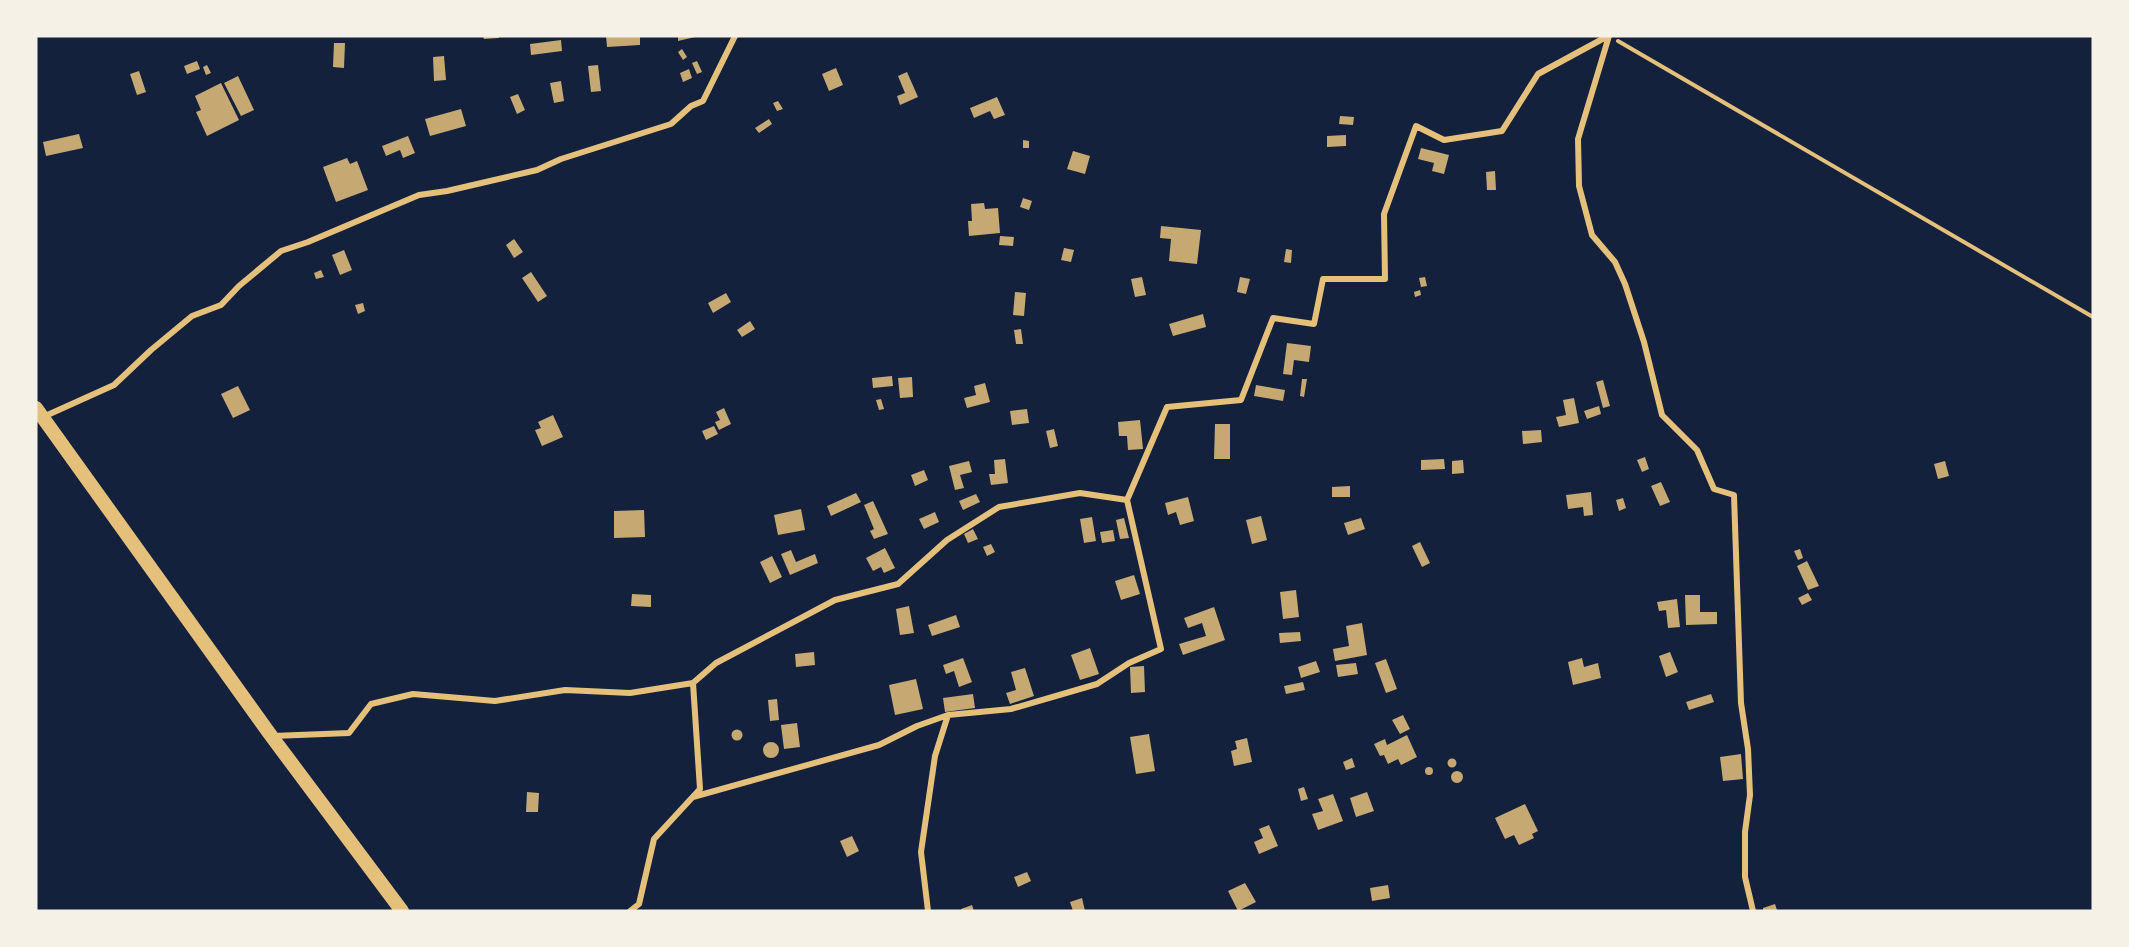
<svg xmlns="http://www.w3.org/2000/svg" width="2129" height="947" viewBox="0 0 2129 947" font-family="Manrope,sans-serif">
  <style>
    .building { fill: #c6a872 }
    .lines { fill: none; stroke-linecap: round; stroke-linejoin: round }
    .path { stroke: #e5c07b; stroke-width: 4 }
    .minor { stroke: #e5c07b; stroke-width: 6 }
    .trunk { stroke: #e5c07b; stroke-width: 14 }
  </style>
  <rect width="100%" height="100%" fill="#14213d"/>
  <path class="building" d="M483,36H499V38L484,39Z
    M606,36H640V45L607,47Z
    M678,36H695V37L678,41Z
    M561,40L562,51L531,55L530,44Z
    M334,43H345L344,68L333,67Z
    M682,49L687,57L683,60L678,52Z
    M444,56L446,80L434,81L433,57Z
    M197,61L200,69L187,74L184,66Z
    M697,61L702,72L697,74L692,63Z
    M207,65L211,73L206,75L203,67Z
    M598,65L601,91L591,92L588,66Z
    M836,68L843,85L829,91L822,74Z
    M689,69L692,78L683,82L680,73Z
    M139,71L146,92L137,95L130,74Z
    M907,72L918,97L900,105L897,96L905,93L898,76Z
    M238,76L254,110L241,116L224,83Z
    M561,81L564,101L554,103L550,83Z
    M221,83L239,120L207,136L196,112L201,110L195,96Z
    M518,94L525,110L517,114L510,97Z
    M997,97L1005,115L994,119L990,111L974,118L970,108Z
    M778,101L783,109L777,111L773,103Z
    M461,109L466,126L430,136L425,119Z
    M1340,116L1354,117L1353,125L1339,124Z
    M769,119L772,124L759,133L755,128Z
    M79,134L83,148L46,156L43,142Z
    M1346,135V146L1327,147V136Z
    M408,136L415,153L403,158L400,150L386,156L382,146Z
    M1023,140L1029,141V148H1023Z
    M1421,148L1449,155L1444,174L1432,171L1434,163L1418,159Z
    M1073,151L1090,156L1085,174L1067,169Z
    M347,158L350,164L357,161L368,190L336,202L323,167Z
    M1495,171L1496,190H1487L1486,172Z
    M1023,198L1032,201L1029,210L1020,207Z
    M984,203L985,209L998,208L1000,233L969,236L968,221H972L971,204Z
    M1161,226L1201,230L1197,264L1169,261L1171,239L1160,238Z
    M1000,236L1014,237L1013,246L999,245Z
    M514,239L523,252L514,258L506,245Z
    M1064,248L1074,250L1071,262L1061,260Z
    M1286,249L1292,250L1291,263L1284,262Z
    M344,250L352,270L340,275L332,255Z
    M321,270L324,277L316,279L314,273Z
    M531,272L547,296L538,302L522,278Z
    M1142,277L1146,295L1135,297L1131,279Z
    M1240,277L1250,279L1246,294L1237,292Z
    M1425,277L1427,286L1421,287L1419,278Z
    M1420,290L1421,295L1415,297L1414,292Z
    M1015,292L1026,293L1024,316L1013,315Z
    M726,293L731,302L713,313L708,303Z
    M363,303L365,311L358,314L355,305Z
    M1203,314L1206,327L1173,336L1169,324Z
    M750,321L755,329L742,337L737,330Z
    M1021,329L1023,344H1016L1014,330Z
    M1287,343L1311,346L1309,362L1294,360L1292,375L1283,374Z
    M892,376L893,386L873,388L872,378Z
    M912,377L913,397L900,398L898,378Z
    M1302,379H1307L1304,397L1300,396Z
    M1603,380L1610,406L1603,408L1596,382Z
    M985,383L990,402L967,408L964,398L976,395L974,386Z
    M1256,385L1285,390L1283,401L1254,396Z
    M238,386L250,410L233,418L221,394Z
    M1574,398L1579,423L1559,427L1556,417L1566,415L1563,400Z
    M881,399L884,409L879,410L876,400Z
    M1599,406L1601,414L1587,419L1584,411Z
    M724,408L731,424L719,430L715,422L720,420L716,412Z
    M1027,409L1029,423L1012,425L1010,411Z
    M553,415L563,437L542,446L535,430L541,428L538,422Z
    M1140,420L1143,449L1128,450L1127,436H1119L1118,422Z
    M1215,424H1230V459H1214Z
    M714,426L718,434L706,440L702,431Z
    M1054,429L1058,446L1050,448L1046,431Z
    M1541,430L1542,442L1523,444L1522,431Z
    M1645,457L1649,469L1642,472L1637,460Z
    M1005,459L1008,483L991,485L989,474H995L994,460Z
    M1444,459L1445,469L1421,470V460Z
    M1463,460L1464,473L1452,474V461Z
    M969,461L972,472L960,475L964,488L955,490L949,466Z
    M1945,461L1949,476L1938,479L1934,464Z
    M924,470L928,480L915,486L911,475Z
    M1661,482L1670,502L1660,506L1651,486Z
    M1350,486V497H1332V487Z
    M1591,492L1593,515L1584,516L1583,507L1568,509L1566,495Z
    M856,493L861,502L831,516L827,506Z
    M976,494L980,502L963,510L959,501Z
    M1188,497L1194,521L1180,525L1176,512L1168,515L1165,503Z
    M1623,498L1626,508L1619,511L1616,500Z
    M873,501L888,534L874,539L870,531L874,529L864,505Z
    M801,509L805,530L778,535L774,515Z
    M644,510L645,537L614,538V511Z
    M935,512L939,522L924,529L919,519Z
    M1261,516L1267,540L1252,544L1246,520Z
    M1092,517L1096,541L1084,543L1080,519Z
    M1124,518L1129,538L1120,539L1116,520Z
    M1361,518L1365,529L1348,535L1344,523Z
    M973,529L978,539L968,543L964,534Z
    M1113,530L1115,541L1102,543L1100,532Z
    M1420,542L1430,563L1422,567L1412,546Z
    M991,544L995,552L987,556L983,547Z
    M885,548L895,568L884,573L881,567L873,571L866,558Z
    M1800,549L1803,558L1798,560L1794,551Z
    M791,550L796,562L815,554L818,563L790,575L781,554Z
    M772,556L782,577L770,583L760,562Z
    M1807,561L1819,586L1808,590L1797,566Z
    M1134,575L1140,594L1121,600L1115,581Z
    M1296,590L1299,617L1283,619L1280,592Z
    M1808,593L1812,600L1802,605L1798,598Z
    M632,594L651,595V607L631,606Z
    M1685,595H1700V612H1717V624L1686,625Z
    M1677,599L1680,627L1668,628L1666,610L1659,611L1657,602Z
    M909,606L914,633L900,635L896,609Z
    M1214,607L1225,640L1183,655L1179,644L1206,636L1202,623L1188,628L1184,618Z
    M956,615L960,627L932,636L928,625Z
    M1362,623L1367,655L1335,661L1333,649L1349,646L1346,626Z
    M1300,632L1301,641L1280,643L1279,633Z
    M1090,648L1099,674L1080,680L1071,655Z
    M814,652L815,665L796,667L795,654Z
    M1670,652L1678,672L1666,677L1659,656Z
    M963,658L972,682L959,687L954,671L946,674L943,665Z
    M1582,658L1584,667L1598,663L1601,678L1573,685L1568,662Z
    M1386,659L1397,689L1386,693L1375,663Z
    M1316,661L1320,672L1301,678L1298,667Z
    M1356,663L1358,674L1338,677L1336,665Z
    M1144,666L1145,692L1131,693L1130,667Z
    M1025,668L1034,696L1010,704L1006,693L1016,690L1011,672Z
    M916,679L923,709L895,715L889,685Z
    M1303,682L1305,690L1286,694L1284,686Z
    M973,694L975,708L945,712L943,698Z
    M1711,694L1714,702L1689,710L1686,702Z
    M777,699L779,720L770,721L768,700Z
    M1403,715L1410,729L1400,734L1392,720Z
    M797,723L800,747L784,749L781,725Z
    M731.5 735a5.5 5.5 0 1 1 11 0a5.5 5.5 0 1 1-11 0Z
    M1149,734L1155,771L1136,774L1130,737Z
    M1407,735L1417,757L1401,765L1398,759L1388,764L1384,755L1380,756L1374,744L1385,739L1387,745Z
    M1247,738L1252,762L1234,766L1231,751L1237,749L1235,741Z
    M763 750a8 8 0 1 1 16 0a8 8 0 1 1-16 0Z
    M1741,754L1743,779L1723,781L1720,757Z
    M1352,758L1355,767L1346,770L1343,762Z
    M1447.5 763a4.5 4.5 0 1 1 9 0a4.5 4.5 0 1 1-9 0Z
    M1425 771a4 4 0 1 1 8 0a4 4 0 1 1-8 0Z
    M1451 777a6 6 0 1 1 12 0a6 6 0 1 1-12 0Z
    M1304,787L1308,799L1301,801L1298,789Z
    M527,792L539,793L538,812H526Z
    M1367,792L1374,811L1356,817L1350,798Z
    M1333,794L1343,821L1318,830L1312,814L1323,811L1318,799Z
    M1525,804L1538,831L1532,834L1534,838L1519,845L1514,835L1505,839L1495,818Z
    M1269,825L1278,846L1259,854L1254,842L1263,838L1259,829Z
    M852,836L859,851L847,857L840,841Z
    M1027,872L1031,881L1018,887L1014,877Z
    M1245,883L1256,902L1238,911L1228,891Z
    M1388,885L1390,898L1372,901L1370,888Z
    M1082,898L1085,911H1073L1070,902Z
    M1775,904L1777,910L1763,911V908Z
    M972,905L974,911H962L961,909Z"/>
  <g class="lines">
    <path class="path" d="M1618,41L2093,317"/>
    <path class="minor" d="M1609,36L1578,139L1579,186L1592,235L1615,262L1625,284L1644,342L1662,415L1697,450L1714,489L1734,495L1741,703L1748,749L1750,795L1745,832V877L1753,911
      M43,417L114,385L151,350L192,316L221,305L239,286L281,251L308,242L419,195L447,191L537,170L561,159L671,124L691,106L703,101L735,36
      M1127,500L1167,407L1241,400L1273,318L1314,324L1323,279H1385L1384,214L1416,126L1444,140L1502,131L1538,74L1608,36
      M273,736L349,733L371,704L413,694L495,701L565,690L630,693L693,683L716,663L835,600L898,584L947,540L999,507L1080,493L1127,500L1161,649L1129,663L1097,684L1011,709L948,715L935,756L921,852L928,911
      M693,797L879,745L917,726L948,715
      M630,911L639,904L654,839L700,789L693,683"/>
    <path class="trunk" d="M36,408L272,737L402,911"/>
  </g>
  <rect width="2129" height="947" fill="none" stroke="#f6f1e7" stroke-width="75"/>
</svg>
